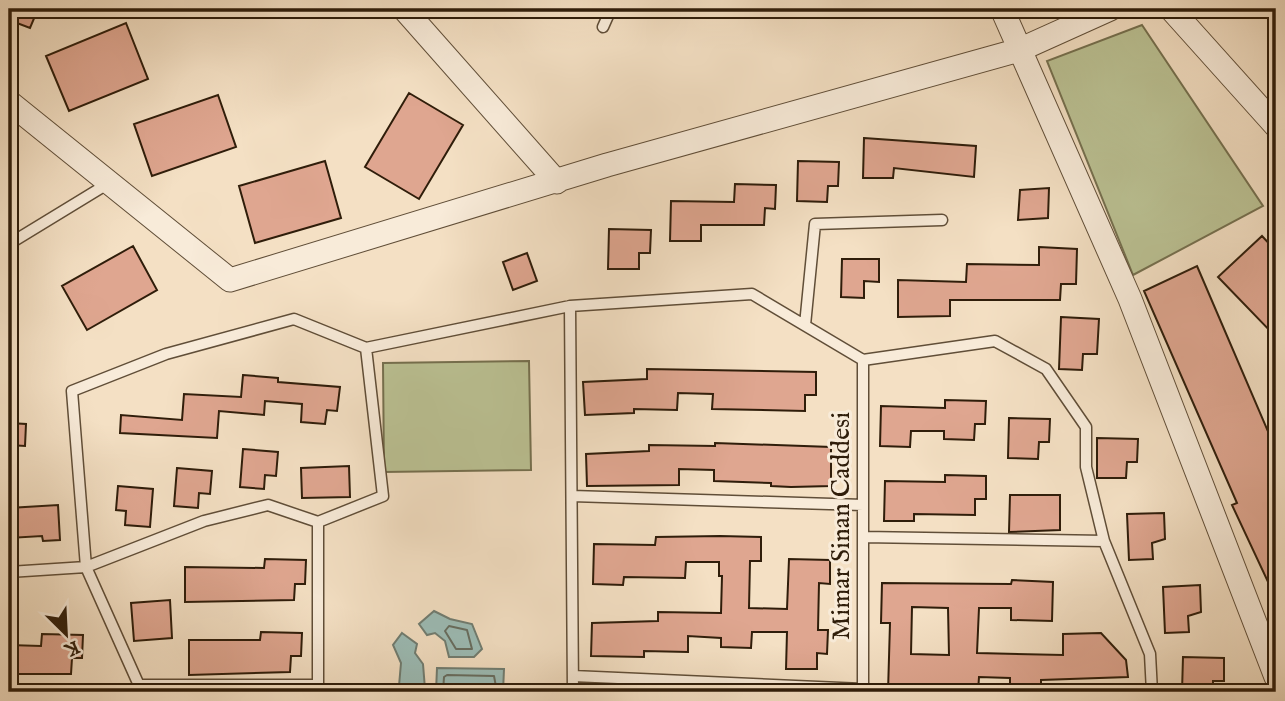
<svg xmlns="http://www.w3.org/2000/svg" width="1285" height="701" viewBox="0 0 1285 701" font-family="'IM FELL English',serif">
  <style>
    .green { fill: #bbc294; stroke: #75704f; stroke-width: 2 }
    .water { fill: #9cbdb7; stroke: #707d72; stroke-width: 2 }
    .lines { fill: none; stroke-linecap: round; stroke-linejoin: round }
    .shore { stroke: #666d60; stroke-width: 2 }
    .building { fill: #dfa690; stroke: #2f1d0a; stroke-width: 2; fill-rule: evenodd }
    .lane-casing { stroke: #604e38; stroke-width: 13 }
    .street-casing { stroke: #604e38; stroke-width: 25 }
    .lane { stroke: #f8ebd9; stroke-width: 10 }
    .street { stroke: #f8ebd9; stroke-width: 23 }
    .labels { text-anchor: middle; stroke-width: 6; stroke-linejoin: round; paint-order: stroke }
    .street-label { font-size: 26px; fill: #2f1d0a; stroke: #f8ebd9 }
  </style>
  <rect width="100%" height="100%" fill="#f4e0c4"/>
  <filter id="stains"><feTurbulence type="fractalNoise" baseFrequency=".00286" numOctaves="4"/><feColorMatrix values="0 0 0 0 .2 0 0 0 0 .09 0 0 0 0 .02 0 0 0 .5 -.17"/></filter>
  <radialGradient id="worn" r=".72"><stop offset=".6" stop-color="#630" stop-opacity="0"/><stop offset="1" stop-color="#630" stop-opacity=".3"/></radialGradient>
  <path class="green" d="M1142,25L1263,206L1133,275L1047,61Z
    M529,361L531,470L384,472L383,363Z"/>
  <path class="water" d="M434,611L450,619L472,624L482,649L474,657H449L445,641L435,633L427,635L419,624Z
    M402,633L417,644L415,653L423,664L425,689C415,694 409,692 399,686L401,663L393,645Z
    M437,668L504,669L503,692H436Z"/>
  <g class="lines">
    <path class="shore" d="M449,626L467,630L472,649H456L445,631Z
      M443,692L444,677L447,675L494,676L497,692"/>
  </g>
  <path class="building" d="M9,9H38L30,28L9,20Z
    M126,23L148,79L69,111L46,56Z
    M409,93L463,125L419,199L365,167Z
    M218,95L236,147L152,176L134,124Z
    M864,138L976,146L974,177L894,168L893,178H863Z
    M325,161L341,218L255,243L239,186Z
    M798,161L839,162L838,186H828L827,202L797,201Z
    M735,184L776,185L775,209L765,208L764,225H701V241H670L671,201L734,202Z
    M1049,188L1048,218L1018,220L1020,190Z
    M609,229L651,230L650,253H639V269H608Z
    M1262,236L1276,251V337L1218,277Z
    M133,246L157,290L87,330L62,286Z
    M1039,247L1077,249L1076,284H1061L1060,300H950V316L898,317V280L966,282L967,264L1039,265Z
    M527,253L537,281L513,290L503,262Z
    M842,259H879V282L864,281V298L841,297Z
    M1197,266L1276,450V599L1232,505L1237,503L1144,291Z
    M1061,317L1099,319L1097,354H1083L1082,370L1059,369Z
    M647,369L816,372V395H805V411L712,409L713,394L678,393L677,410L634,409V413L585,415L583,382L647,379Z
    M243,375L278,378V382L340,387L337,411L327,410L325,424L301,422L302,404L265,401L264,415L219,411L217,438L120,433L121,415L182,420L184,394L241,397Z
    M945,400L986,401L985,424H975L974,440L944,439V431H911L910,447L880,446L881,406L945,408Z
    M1009,418L1050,419L1049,442H1039L1038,459L1008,458Z
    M9,423L26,424L25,446L9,445Z
    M1097,438L1138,439L1137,462H1127L1126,478H1097Z
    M715,443L831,447V486L791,487L771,486V483L714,481V470L679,469V485L587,486L586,454L649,451V445L715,446Z
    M243,449L278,452L276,476L265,475L264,489L240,487Z
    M349,466L350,497L302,498L301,468Z
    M177,468L212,471L210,494L199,493L198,508L174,506Z
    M945,475L986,476V499H975V515L914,514V521H884L885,481L945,482Z
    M118,486L153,489L150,527L125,525L126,511L116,510Z
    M1010,495H1060V530L1009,532Z
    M58,505L60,540L43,541L42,536L9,538V508Z
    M1164,513L1165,539L1152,543L1153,559L1129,560L1127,514Z
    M720,536L761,537V561H750L749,608L787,609L789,559L830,560V584L819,583L818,630H828L827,654L817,653V669H786L787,632H752L751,648L721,647V638L688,636V652L644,651V657L591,656L592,623L658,621V612L721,613L722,576H719V562H686L685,578L624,577L623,585L593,584L594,544L655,545L656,537Z
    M265,559L306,560L305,584H295L294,600L185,602V567L264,568Z
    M1012,580L1053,582L1052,621L1011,620V608H979L977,653L1063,655V634L1101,633L1126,660L1128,677L1041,680V692H1010V678L979,677L978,692H888L890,623H881L882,583L1011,584ZM912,607L948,608L949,655L911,654Z
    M1200,585L1201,612L1188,616L1189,632L1165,633L1163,587Z
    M170,600L172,638L134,641L131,603Z
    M261,632L302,633L301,656H291L290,672L189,675V640H260Z
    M42,634L83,635L82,658H72L71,674H9V645L41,646Z
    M1183,657L1224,658V681H1213V692H1182Z"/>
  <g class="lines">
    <defs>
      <path id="lane" d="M603,27L611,9
        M9,244L109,183
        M570,306L573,692
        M805,325L815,224L942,220
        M572,496L863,505
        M318,522L383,496L366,348
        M863,537L1104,541L1150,654L1152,692
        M9,572L86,567L204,521L268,505L318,522V685
        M573,676L863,689
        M138,685H318V691
        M142,692L86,567L72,391L166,354L294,319L366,348L570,306L752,294L863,360L995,341L1046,369L1086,427V467L1104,541
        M863,692V360"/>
      <path id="street" d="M404,9L557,182
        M1002,9L1130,299L1276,677
        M1171,9L1276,126
        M9,102L230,280L607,165L1019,50L1110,9"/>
    </defs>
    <use href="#lane" class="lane-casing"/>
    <use href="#street" class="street-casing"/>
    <use href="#lane" class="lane"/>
    <use href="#street" class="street"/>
  </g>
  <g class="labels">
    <g class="street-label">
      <text transform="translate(840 526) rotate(-90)" y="9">Mimar Sinan Caddesi</text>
    </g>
  </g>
  <rect width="1285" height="701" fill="none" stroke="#f4e0c4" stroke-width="35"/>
  <rect x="10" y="10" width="1264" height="680" fill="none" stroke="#2f1d0a" stroke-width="3.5"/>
  <rect x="18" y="18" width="1250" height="666" fill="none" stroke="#2f1d0a" stroke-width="2"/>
  <g transform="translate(66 634) rotate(156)" stroke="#f8ebd9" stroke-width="5" paint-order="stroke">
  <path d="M0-5L12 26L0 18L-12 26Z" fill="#2f1d0a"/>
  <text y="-10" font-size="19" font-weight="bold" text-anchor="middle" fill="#2f1d0a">K</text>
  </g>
  <rect width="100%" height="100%" filter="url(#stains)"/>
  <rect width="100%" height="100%" fill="url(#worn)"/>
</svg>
